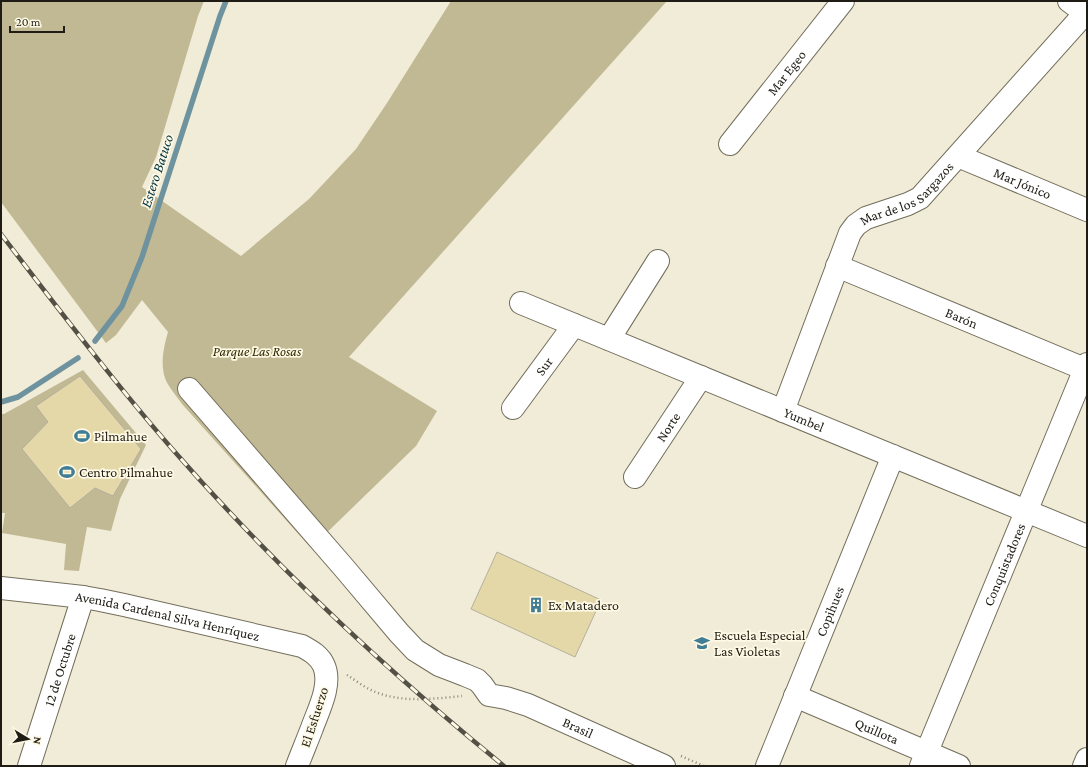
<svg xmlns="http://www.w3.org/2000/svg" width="1088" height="767" viewBox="0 0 1088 767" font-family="'Crimson Pro',serif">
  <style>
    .green { fill: #c1b894 }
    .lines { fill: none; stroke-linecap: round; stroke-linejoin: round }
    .stream { stroke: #6e939f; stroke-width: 5.5 }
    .building { fill: #e4d8a8; stroke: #b5b09c }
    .minor-casing { stroke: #736e5c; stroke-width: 24 }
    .path { stroke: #8b8778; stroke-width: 2.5; stroke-dasharray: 1 3; stroke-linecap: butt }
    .minor { stroke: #fff; stroke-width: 22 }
    .rail-casing { stroke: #535045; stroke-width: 4.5 }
    .rail { stroke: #fef9e4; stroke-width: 3; stroke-dasharray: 9; stroke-linecap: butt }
    .labels { text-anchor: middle; stroke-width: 3.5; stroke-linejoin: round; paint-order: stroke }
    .street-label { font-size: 14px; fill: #1e1c14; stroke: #fef9e4 }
    .park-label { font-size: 14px; font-style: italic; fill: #322902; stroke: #fef9e4 }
    .poi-label { font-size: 14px; fill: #1e1c14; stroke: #fef9e4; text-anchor: start }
    .water-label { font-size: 15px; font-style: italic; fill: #003242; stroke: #fef9e4 }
  </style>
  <rect width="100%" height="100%" fill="#f1ecd7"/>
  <path class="green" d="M1,1H204L198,16L156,157L142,187L241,256L309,199L356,149L387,103L451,1H667L349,357L437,411L416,446L311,548L182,404C178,398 167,385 165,378C160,363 164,346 168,332L142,300L116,335L106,343L1,202Z
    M83,370L146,445L120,499L111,531L87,527L79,571L64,570L66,544L2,533L5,513H1V414H4Z"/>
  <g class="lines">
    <path class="stream" d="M95,341L122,306L142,257L220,16L226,1
      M1,402L18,397L78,358"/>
  </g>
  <path class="building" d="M80,376L141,449L113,496L95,488L70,508L22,449L48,422L36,406Z
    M497,552L601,600L575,657L471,609Z"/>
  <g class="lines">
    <defs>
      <g id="minor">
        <path d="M1069,1L1085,13"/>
        <path id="s1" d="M730,144L843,1"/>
        <path id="s2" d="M958,156L1087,210"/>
        <path id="s3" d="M837,266L1087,370"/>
        <path id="s4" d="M521,303L1087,536"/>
        <path d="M609,339L658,261"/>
        <path id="s5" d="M189,389L345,569L399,633L415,650L439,665L465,675L477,680L482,685L489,695L506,698L528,705L664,766"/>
        <path id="s6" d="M513,408L574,325"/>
        <path id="s7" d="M783,411L850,233L856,225L866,218L908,204L920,198L1087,11"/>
        <path id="s8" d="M635,477L701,377"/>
        <path id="s9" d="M1,588L83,597L100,600L124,605L302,646C311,651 320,656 324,666C332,685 318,711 312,728C307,741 302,753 297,766"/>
        <path id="s10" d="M795,696L959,766"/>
        <path id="s11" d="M29,766L83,597"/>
        <path id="s12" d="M767,766L893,456"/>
        <path id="s13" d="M921,766L1087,364"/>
        <path d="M1084,766L1087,759"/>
      </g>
    </defs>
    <use href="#minor" class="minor-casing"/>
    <path class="path" d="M347,675C355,680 364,687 373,691C400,703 433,699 462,696
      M681,756L704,766"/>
    <use href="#minor" class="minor"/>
    <defs>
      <path id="rail" d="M1,234C57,307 113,381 174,451C274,565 386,670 504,766"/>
    </defs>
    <use href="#rail" class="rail-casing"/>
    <use href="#rail" class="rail"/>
  </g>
  <defs>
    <symbol id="stadium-bare" viewBox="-9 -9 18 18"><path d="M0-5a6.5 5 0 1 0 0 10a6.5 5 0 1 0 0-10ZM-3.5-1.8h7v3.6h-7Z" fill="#417e95" stroke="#fef9e4" stroke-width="2.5" paint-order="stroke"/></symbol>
    <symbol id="building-bare" viewBox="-9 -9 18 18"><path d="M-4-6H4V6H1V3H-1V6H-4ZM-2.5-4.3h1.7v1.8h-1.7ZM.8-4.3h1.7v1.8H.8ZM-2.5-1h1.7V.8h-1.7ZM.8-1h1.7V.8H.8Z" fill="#417e95" stroke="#fef9e4" stroke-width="2.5" paint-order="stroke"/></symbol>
    <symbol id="school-bare" viewBox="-9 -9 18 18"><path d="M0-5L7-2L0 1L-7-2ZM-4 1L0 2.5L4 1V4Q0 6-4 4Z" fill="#417e95" stroke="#fef9e4" stroke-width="2.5" paint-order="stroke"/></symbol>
  </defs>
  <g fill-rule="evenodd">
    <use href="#stadium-bare" x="71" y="425" width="22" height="22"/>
    <use href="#stadium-bare" x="56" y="461" width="22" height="22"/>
    <use href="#building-bare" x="525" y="594" width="22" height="22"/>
    <use href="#school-bare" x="691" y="632" width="22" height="22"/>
  </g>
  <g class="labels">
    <g class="street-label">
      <text dy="5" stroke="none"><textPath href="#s1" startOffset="91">Mar Egeo</textPath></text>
      <text dy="5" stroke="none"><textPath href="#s2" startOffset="70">Mar Jónico</textPath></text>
      <text dy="5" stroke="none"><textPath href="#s7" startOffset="261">Mar de los Sargazos</textPath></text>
      <text dy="5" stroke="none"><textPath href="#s3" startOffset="135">Barón</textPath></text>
      <text dy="5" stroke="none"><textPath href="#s6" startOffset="52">Sur</textPath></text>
      <text dy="5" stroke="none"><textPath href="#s4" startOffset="306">Yumbel</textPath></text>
      <text dy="5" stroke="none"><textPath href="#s8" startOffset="60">Norte</textPath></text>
      <text dy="5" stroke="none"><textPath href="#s13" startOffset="218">Conquistadores</textPath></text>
      <text dy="5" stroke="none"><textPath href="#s12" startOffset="167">Copihues</textPath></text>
      <text dy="5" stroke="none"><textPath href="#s9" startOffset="169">Avenida Cardenal Silva Henríquez</textPath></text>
      <text dy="5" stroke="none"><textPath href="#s11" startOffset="101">12 de Octubre</textPath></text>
      <text transform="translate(314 717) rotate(-72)" y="5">El Esfuerzo</text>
      <text dy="5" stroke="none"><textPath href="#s5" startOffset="529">Brasil</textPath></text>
      <text dy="5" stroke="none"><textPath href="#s10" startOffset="89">Quillota</textPath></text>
    </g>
    <g class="park-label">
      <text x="257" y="356">Parque Las Rosas</text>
    </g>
    <g class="poi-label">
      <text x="94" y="441">Pilmahue</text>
      <text x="79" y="477">Centro Pilmahue</text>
      <text x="548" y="610">Ex Matadero</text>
      <text x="714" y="640">Escuela Especial<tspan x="714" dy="16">Las Violetas</tspan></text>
    </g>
    <g class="water-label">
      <text transform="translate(157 171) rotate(-72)" y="5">Estero Batuco</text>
    </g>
  </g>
  <rect width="1088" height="767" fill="none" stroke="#1e1c14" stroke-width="4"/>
  <g transform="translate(28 739) rotate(100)" stroke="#fef9e4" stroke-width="3" paint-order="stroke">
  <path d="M0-3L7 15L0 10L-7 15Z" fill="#1e1c14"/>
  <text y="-6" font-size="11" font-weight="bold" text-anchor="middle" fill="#1e1c14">N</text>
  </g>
  <path d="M10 26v6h54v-6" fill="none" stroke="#1e1c14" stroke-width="2"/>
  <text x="16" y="26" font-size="12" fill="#1e1c14" stroke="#fef9e4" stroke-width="3" paint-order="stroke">20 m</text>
</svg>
